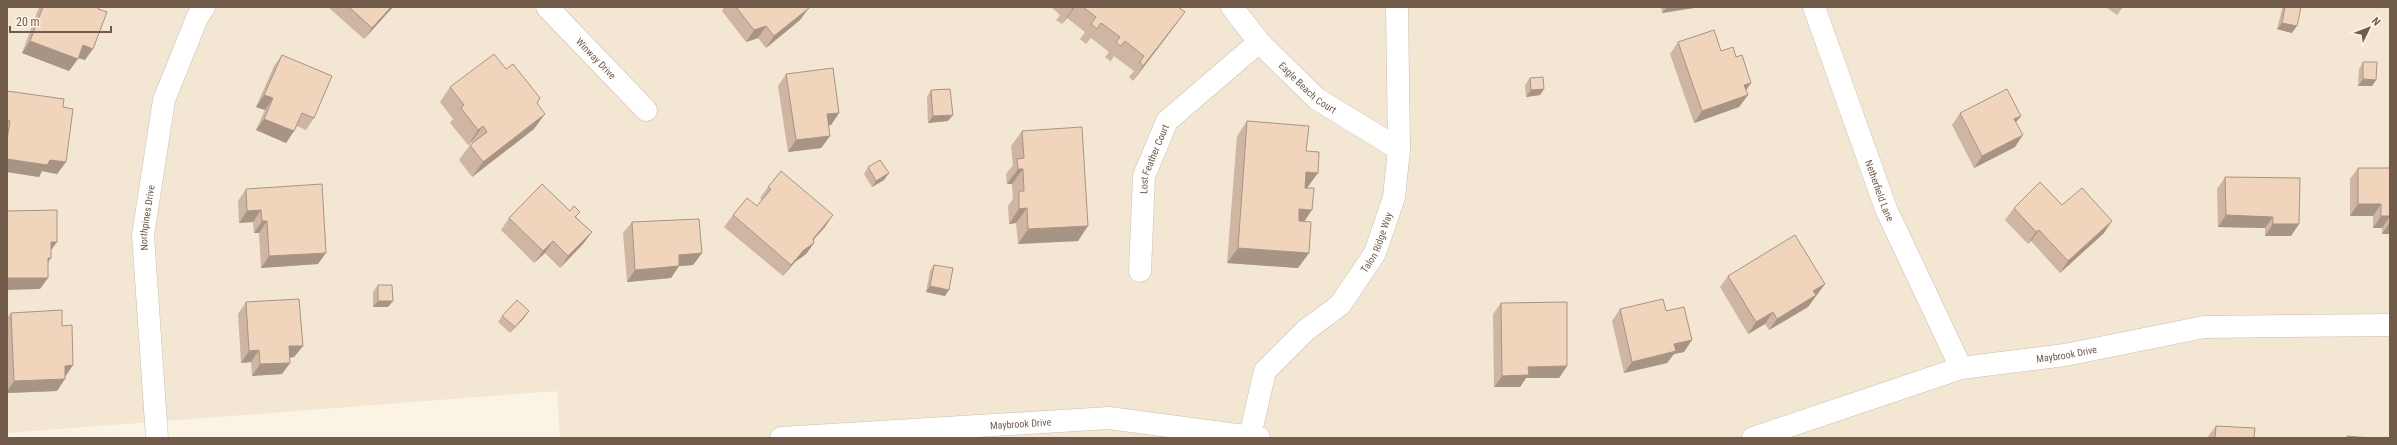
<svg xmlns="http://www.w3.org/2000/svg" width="2397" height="445" viewBox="0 0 2397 445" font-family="'Roboto Condensed',sans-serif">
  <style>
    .residential { fill: #f3e6d2 }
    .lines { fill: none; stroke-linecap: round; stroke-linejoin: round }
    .street-casing { stroke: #cebead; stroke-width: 23 }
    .street { stroke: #fff; stroke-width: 22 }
    .wall { fill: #ceb6a2 }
    .shaded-wall { fill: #a89484 }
    .building { fill: #f0d4bc; stroke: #a89484 }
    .labels { text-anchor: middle; stroke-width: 4; stroke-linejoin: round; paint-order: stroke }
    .street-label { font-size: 10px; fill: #735b4a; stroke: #fef7e9 }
  </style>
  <rect width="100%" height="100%" fill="#fbf3e3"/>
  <path class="residential" d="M7,7H2390V438H560L557,391L7,433Z"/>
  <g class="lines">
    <defs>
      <g id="street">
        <path id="s1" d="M547,7L646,110"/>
        <path id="s2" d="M1232,7L1259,42L1317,99L1399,149"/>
        <path id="s3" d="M1814,7L1886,209L1961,368"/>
        <path id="s4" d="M1140,271L1144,176L1167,121L1259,42"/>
        <path id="s5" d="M1250,436L1265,371L1306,330L1340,305L1375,253L1394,197L1399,149L1397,7"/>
        <path id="s6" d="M157,438L143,235L164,100L197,18L204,7"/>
        <path id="s7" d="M781,438L1109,418L1259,438"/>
        <path id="s8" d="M1753,438L1961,368L2065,355L2204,327L2390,325"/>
      </g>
    </defs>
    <use href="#street" class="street-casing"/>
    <use href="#street" class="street"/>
  </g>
  <path class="wall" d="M39,7H99L85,60L78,58L69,71L22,53Z
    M328,7H393L364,39Z
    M724,7H808L800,20L766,48L758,38L746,42L722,11Z
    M1051,7H1178L1185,12L1174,27L1133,81L1129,77L1134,71L1114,56L1110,62L1109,60L1105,57L1109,52L1091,38L1086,44L1080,39L1085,32L1067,18L1062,24L1056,20L1060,15Z
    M1661,7H1700L1662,13Z
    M2106,7H2123L2117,15Z
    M2283,7H2301L2292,33L2277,29L2282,9Z
    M1678,42L1721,51L1746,91L1748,95L1739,107L1694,123L1670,54Z
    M282,55L314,118L306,130L297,126L286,143L256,130L265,110L256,107L274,66Z
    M2363,62L2376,80L2372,86H2358L2359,69Z
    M506,69L537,103L534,129L472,177L459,160L470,145L473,142L472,141L468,145L450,123L453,119L440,102L450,87Z
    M786,74L839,113L831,125H828L830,136L821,148L788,152L778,86Z
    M1530,78L1544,89L1540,95L1526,97L1525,85Z
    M931,90L948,121L928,123L927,97Z
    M7,91L63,107L66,162L57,174L42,171L39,177L7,172Z
    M1960,113L2021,116L2016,122L2015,147L1974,168L1952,125Z
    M1247,121L1306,151L1307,188L1304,221L1309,253L1298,268L1227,263L1237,136Z
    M1022,131L1078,241L1018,244L1016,223L1009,224L1008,206L1013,199L1012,184H1007L1006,174L1013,165L1011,146Z
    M868,167L884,180L872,187L864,174Z
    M2358,168H2390V234H2382V228H2373V216H2350V179Z
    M2225,177L2300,178L2291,236H2265V228L2218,227L2217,189Z
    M768,187L825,227L813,240L814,243L806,254L795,262L783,276L724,227L733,215L757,206L762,200L760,198Z
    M246,189L318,264L261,268L259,233H254L253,222L239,223L238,201Z
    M2062,205L2104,233L2060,273L2031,241L2028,244L2005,220L2014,208Z
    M570,211L580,212L576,217L592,232L583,244L560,268L545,253L534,263L501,230L509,218Z
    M632,222L702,253L693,265L679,266L671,278L627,282L623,233Z
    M934,265L945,296L926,292L930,271Z
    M1728,276L1816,296L1815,297L1808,307L1769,330L1765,324L1748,334L1720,287Z
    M378,285L388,307H373V292Z
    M246,302L303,346L294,357L290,358V363L282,374L252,376L251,362L241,363L238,314Z
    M1501,303L1567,366L1559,378H1526L1520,387H1494L1493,314Z
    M1620,309L1666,311L1684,352L1674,354L1667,363L1624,373L1612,321Z
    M529,311L524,318L510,333L498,322L502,316Z
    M11,313L62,326L65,377L57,391L7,393V318Z
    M2216,426L2254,438H2207Z"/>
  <path class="shaded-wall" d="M391,7H393L364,39L372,28Z
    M1074,7H1075L1067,18L1062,24Z
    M1667,7H1700L1662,13Z
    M809,8L800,20L766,48L774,36Z
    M1185,12L1174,27L1133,81L1143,66Z
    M2282,23L2297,26L2292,33L2277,29Z
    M766,26L758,38L746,42L754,30Z
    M30,41L78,59L69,71L22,53Z
    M83,45L93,49L85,60L75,57Z
    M2363,79L2376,80L2372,86H2358Z
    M1751,83L1743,95L1744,85Z
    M1544,89L1540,95L1526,97L1531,90Z
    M264,95L273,98L265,110L256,107Z
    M1748,95L1739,107L1694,123L1702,111Z
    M839,113L831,125L819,126L827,114Z
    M545,114L534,129L472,177L483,162Z
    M953,115L948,121L928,123L933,116Z
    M2021,116L2012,127L2014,119Z
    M264,119L294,131L286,143L256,130Z
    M483,126L472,141L468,145L478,130Z
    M2023,135L2015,147L1974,168L1982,156Z
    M830,136L821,148L788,152L796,140Z
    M7,159L50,160L66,162L57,174L42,171L39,177L7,172Z
    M1018,169H1023L1012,184H1007Z
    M1306,172L1318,173L1307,188L1295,187Z
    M889,173L884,180L872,187L876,181Z
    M2358,204H2381L2373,216H2350Z
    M1027,208L1016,223L1009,224L1019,209Z
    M1299,209L1312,210L1302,225L1289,224Z
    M261,210L253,222L239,223L247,211Z
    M833,215L825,227L807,247L814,243L806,254L795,262L783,276L791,265Z
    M2226,215L2273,217L2265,228L2218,227Z
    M2381,216H2390L2382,228H2373Z
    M262,221H267L259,233H254Z
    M2112,221L2104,233L2060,273L2068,261Z
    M2390,222V234H2382Z
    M2273,224H2299L2291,236H2265Z
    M1088,226L1078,241L1018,244L1028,229Z
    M2039,230L2031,241L2028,244L2036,232Z
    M592,232L583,244L560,268L568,256Z
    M553,241L545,253L534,263L543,251Z
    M51,242H57L49,253Z
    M1238,248L1309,253L1298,268L1227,263Z
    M326,253L318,264L261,268L269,256Z
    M702,253L693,265L670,267L679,255Z
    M48,258H51L43,270Z
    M679,266L671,278L627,282L635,270Z
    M7,278H48L40,289L7,290Z
    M1825,284L1808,307L1769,330L1777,319L1813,291Z
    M930,286L949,290L945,296L926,292Z
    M378,301H393L388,307H373Z
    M529,311L524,318L510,333L515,327Z
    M1773,312L1765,324L1748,334L1756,322Z
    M1692,340L1684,352L1674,354L1667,363L1624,373L1632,362L1674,344Z
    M289,346H303L294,357L281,358Z
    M259,350L251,362L241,363L249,351Z
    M290,363L282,374L252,376L260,364Z
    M73,365L65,377V366Z
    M1567,366L1559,378H1526L1520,387H1494L1502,376L1528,367Z
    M65,379L57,391L7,393V391L14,381Z"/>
  <path class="building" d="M43,7H99L98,9L107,12L93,49L83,45L78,59L30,41Z
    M349,7H391L372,28Z
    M736,7H808L809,8L774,36L766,26L754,30Z
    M1070,7H1074L1073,9Z
    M1083,7H1178L1185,12L1143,66L1140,62L1144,56L1125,41L1121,46L1119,45L1116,42L1120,37L1101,23L1097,29L1091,24L1096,17Z
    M2285,7H2301L2297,26L2282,23Z
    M1714,30L1721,51L1733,47L1736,57L1742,55L1751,83L1744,85L1748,95L1702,111L1678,42Z
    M494,54L506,69L513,64L540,98L537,103L545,114L483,162L470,145L487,132L483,126L478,130L461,108L464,105L450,87Z
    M282,55L332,76L314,118L302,113L294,131L264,119L273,98L264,95Z
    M2363,62H2377L2376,80L2363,79Z
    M833,68L839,113L827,114L830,136L796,140L786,74Z
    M1543,77L1544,89L1531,90L1530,78Z
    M950,89L953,115L933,116L931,90Z
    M2007,89L2021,116L2014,119L2023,135L1982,156L1960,113Z
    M7,91L64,99L63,107L73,109L66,162L50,160L47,165L7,159V140L10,121L7,120Z
    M1247,121L1309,126L1306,151L1319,152L1318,173L1306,172L1305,188H1314L1312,210L1299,209V221L1311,222L1309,253L1238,248Z
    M1082,127L1088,226L1028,229L1027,208L1019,209V191H1024L1023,169H1018L1017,159L1024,158L1022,131Z
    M880,160L889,173L876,181L868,167Z
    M2358,168H2390V217V216H2381V204H2358Z
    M781,171L833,215L813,239L814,243L804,250L791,265L733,215L747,198L757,206L771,189L768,187Z
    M2225,177L2300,178L2299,224H2273V217L2226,215Z
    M2040,182L2062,205L2082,188L2112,221L2068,261L2039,230L2036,232L2014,208Z
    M322,184L326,253L269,256L267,221H262L261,210L247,211L246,189Z
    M542,184L570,211L574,206L580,212L575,217L592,232L568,256L553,241L543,251L509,218Z
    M57,210V242H51V258H48V278H7V211Z
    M699,219L702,253L679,255V266L635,270L632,222Z
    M1795,235L1825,284L1813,291L1816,295L1777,319L1773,312L1756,322L1728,276Z
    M934,265L953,268L949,290L930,286Z
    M378,285H392L393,301H378Z
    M299,299L303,346H289L290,363L260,364L259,350L249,351L246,302Z
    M1663,299L1666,311L1684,307L1692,340L1674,344L1676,351L1632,362L1620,309Z
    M517,300L529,311L515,327L502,316Z
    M1567,302V366L1528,367L1529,375L1502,376L1501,303Z
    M62,310V326L72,325L73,365L65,366V379L14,381L11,313Z
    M2216,426L2255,428L2254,438H2215Z
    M2347,436L2370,438H2347Z"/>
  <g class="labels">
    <g class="street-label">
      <text dy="4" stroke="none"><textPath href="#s1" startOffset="71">Winway Drive</textPath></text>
      <text dy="4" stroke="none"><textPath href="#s2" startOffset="111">Eagle Beach Court</textPath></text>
      <text dy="4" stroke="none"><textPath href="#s4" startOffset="114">Lost Feather Court</textPath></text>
      <text dy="4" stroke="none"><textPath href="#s3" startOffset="195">Netherfield Lane</textPath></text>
      <text dy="4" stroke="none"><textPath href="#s6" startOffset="221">Northpines Drive</textPath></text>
      <text dy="4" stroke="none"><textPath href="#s5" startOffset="240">Talon Ridge Way</textPath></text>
      <text dy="4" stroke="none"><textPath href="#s8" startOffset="326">Maybrook Drive</textPath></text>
      <text dy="4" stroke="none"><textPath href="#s7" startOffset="240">Maybrook Drive</textPath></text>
    </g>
  </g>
  <rect width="2397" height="445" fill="none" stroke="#735b4a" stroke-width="16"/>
  <g transform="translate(2369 28) rotate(47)" stroke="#fef7e9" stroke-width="3" paint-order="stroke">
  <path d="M0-3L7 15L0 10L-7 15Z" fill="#735b4a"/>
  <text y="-6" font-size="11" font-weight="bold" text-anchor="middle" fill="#735b4a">N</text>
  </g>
  <path d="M10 26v6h101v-6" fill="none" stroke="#735b4a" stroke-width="2"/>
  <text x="16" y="26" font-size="12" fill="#735b4a" stroke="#fef7e9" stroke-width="3" paint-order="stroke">20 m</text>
</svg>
